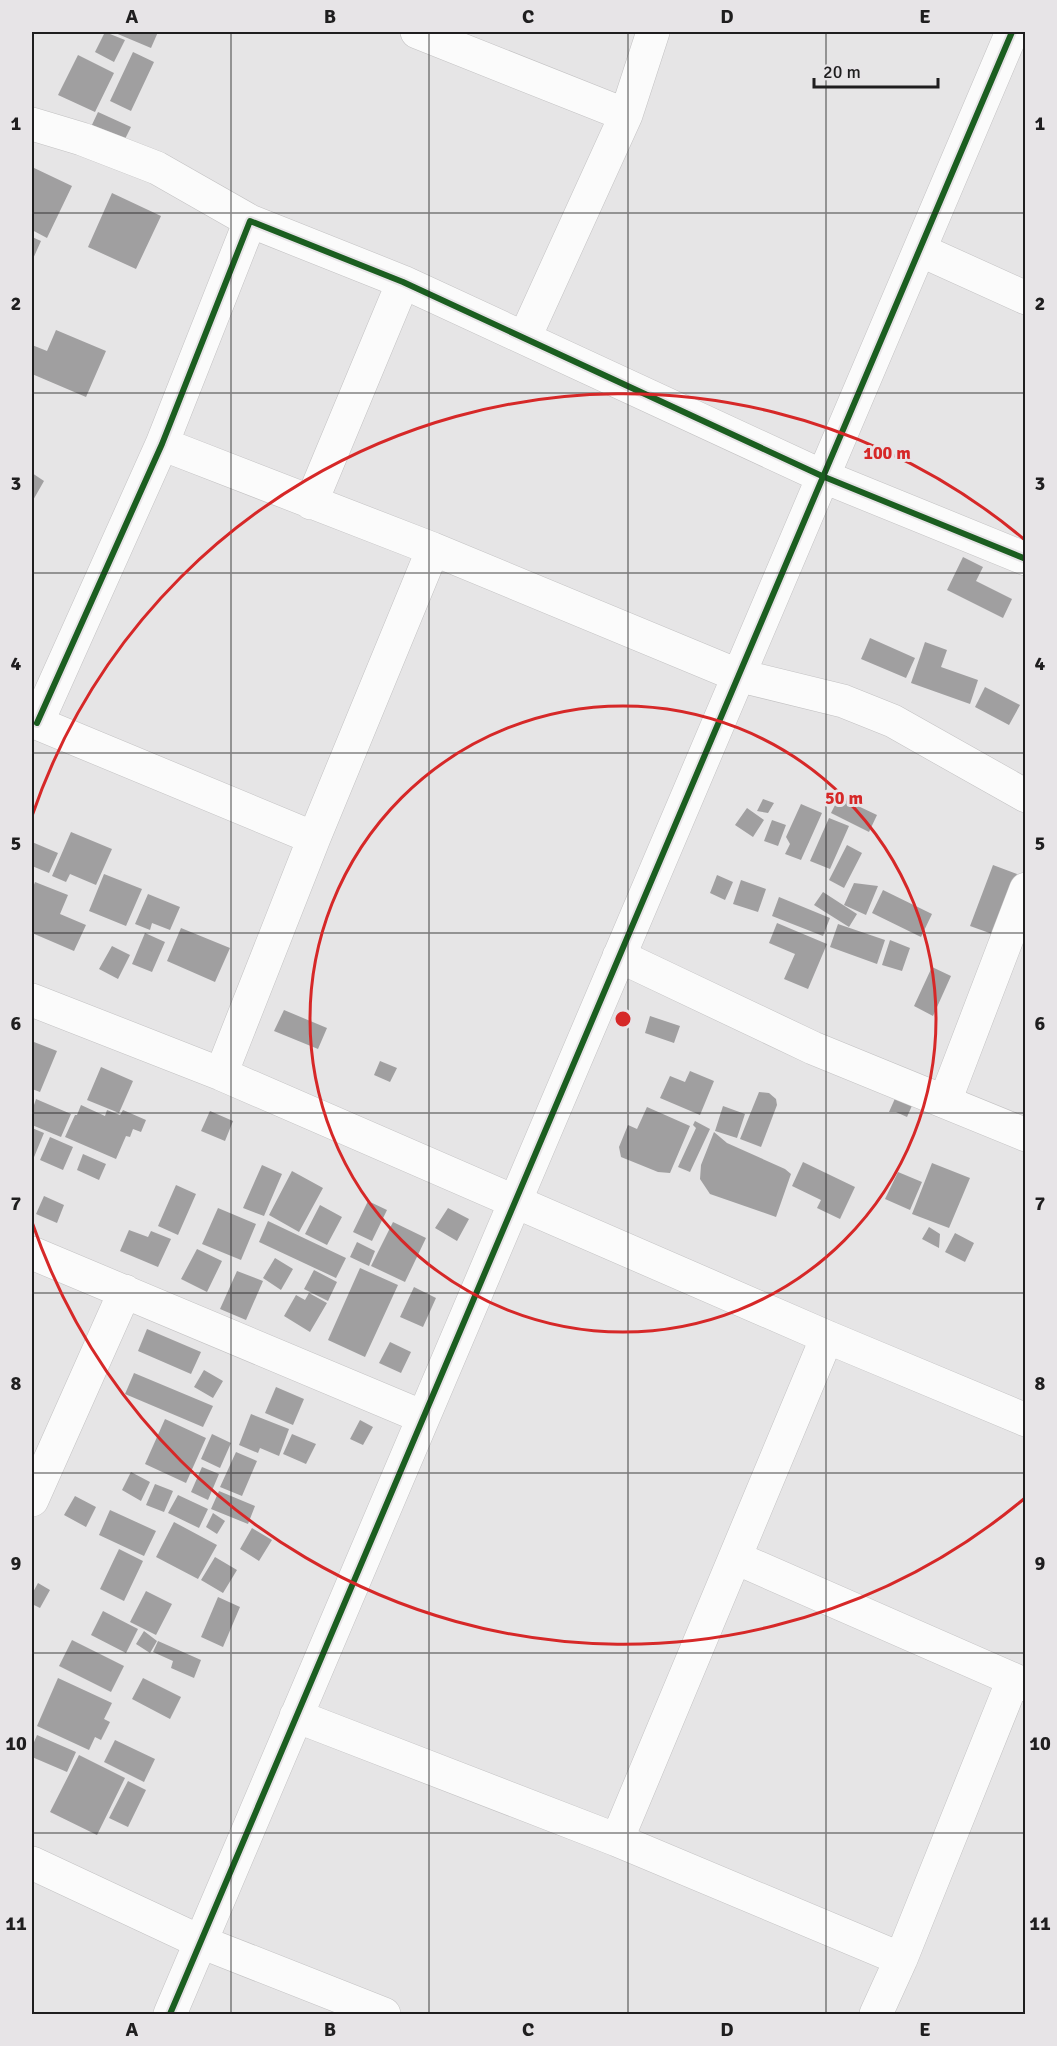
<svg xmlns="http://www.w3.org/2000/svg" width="1057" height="2046" viewBox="0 0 1057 2046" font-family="Signika,sans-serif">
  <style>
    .building { fill: #a09fa0 }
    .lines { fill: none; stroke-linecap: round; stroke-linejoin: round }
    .minor-casing { stroke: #c3c2c3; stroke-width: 34 }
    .minor { stroke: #fbfbfb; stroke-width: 33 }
    .cycleway-casing { stroke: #e7e4e7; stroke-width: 10 }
    .cycleway { stroke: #1b5e20; stroke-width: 6 }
    .grid { fill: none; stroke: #1f1e1f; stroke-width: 1.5; stroke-opacity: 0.55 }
    .ring { fill: none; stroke: #d62828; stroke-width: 3 }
    .centre { fill: #d62828; stroke: #e7e4e7; stroke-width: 3 }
    .ring-label { font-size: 18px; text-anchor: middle; font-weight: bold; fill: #d62828; stroke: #e7e4e7; stroke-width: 6; stroke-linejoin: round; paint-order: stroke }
    .neatline { fill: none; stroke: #1f1e1f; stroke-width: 2 }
    .grid-label { font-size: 20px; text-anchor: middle; font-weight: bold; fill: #1f1e1f }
  </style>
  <rect width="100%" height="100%" fill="#e6e5e6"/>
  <path class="building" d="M105,32L125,40L114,62L95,52Z
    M113,32H158L151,48Z
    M133,52L154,62L131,111L110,101Z
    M78,55L114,73L95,112L58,95Z
    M98,112L131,127L122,145L90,129Z
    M32,167L72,186L47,238L32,230Z
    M112,193L161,216L136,269L88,247Z
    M32,237L41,241L32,261Z
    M56,330L106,351L86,397L32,374V345L47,351Z
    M32,473L44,481L32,502Z
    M963,557L983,567L976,581L1012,599L1003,618L947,590Z
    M870,638L915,658L906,678L861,659Z
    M925,642L947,650L941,667L978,680L970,704L911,683Z
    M985,687L1020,705L1009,725L975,707Z
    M839,797L877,815L869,832L831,813Z
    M763,799L774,803L768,813L757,811Z
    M801,804L822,813L801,860L785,854L790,844L786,837Z
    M747,808L764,820L753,837L735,825Z
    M829,818L849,826L830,869L810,861Z
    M772,820L786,825L778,846L764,841Z
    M71,832L112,849L96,885L70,874L66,882L52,876Z
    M32,842L58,853L49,873L32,866Z
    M847,845L862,853L844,888L829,880Z
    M993,865L1017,874L995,935L970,926Z
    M104,874L142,889L126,926L89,911Z
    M717,875L733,882L725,900L710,893Z
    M741,880L766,889L758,912L733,904Z
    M35,882L68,895L60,914L86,925L74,951L32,933V890Z
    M854,883L878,886L866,915L844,905Z
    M883,890L932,914L921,937L872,913Z
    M823,892L857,914L849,927L814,905Z
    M148,894L180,907L170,930L152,923L150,930L135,924Z
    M779,897L830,918L823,936L772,916Z
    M777,923L827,944L808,989L784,979L795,954L769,943Z
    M838,924L885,940L877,964L830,947Z
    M181,928L230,948L215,982L167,961Z
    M145,933L165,942L152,972L132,964Z
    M890,940L910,948L902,971L882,965Z
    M112,946L130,955L118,979L99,969Z
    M932,967L951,976L933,1016L914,1006Z
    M284,1010L327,1028L318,1049L274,1031Z
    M650,1016L680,1026L674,1043L645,1033Z
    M34,1042L57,1051L40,1092L32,1089V1047Z
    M380,1061L397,1068L390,1082L374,1075Z
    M101,1067L133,1081L119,1113L87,1100Z
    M690,1071L714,1081L700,1115L660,1098L670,1076L685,1082Z
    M759,1092L769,1093L776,1099L777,1105L761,1147L740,1139Z
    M897,1094L914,1101L907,1117L896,1112H889Z
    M36,1099L71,1114L61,1137L32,1125V1111Z
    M81,1105L105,1116L107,1110L120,1115L123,1110L146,1120L141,1132L133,1129L130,1137L126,1136L116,1159L65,1137L75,1115H77Z
    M723,1106L745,1114L737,1138L715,1131Z
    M647,1107L690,1126L670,1173L658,1172L621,1157L619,1147L628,1125L637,1129Z
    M210,1111L233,1121L225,1141L201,1131Z
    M695,1121L710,1129L690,1172L678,1167L696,1128L693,1125Z
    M32,1128L44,1133L32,1162Z
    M714,1132L727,1143L785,1169L791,1174L776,1217L710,1194L700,1179L701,1165Z
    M50,1137L73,1147L63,1170L40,1160Z
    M83,1154L106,1164L99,1180L77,1170Z
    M803,1162L855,1187L840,1219L817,1208L821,1200L792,1186Z
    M932,1163L970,1178L949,1228L912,1214Z
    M262,1165L282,1174L264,1216L243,1208Z
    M292,1171L323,1188L299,1232L269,1215Z
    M898,1172L922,1182L910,1210L885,1199Z
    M176,1185L196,1194L178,1235L158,1226Z
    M44,1196L64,1205L57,1223L36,1214Z
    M368,1201L387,1210L372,1241L353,1232Z
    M320,1205L342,1217L327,1245L305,1234Z
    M218,1208L256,1224L241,1260L202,1244Z
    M448,1208L469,1219L457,1241L435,1228Z
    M268,1221L346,1258L336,1278L259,1242Z
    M393,1222L426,1238L405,1282L371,1266Z
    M929,1227L940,1234L939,1248L922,1239Z
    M129,1230L148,1237L151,1231L171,1239L158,1267L120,1251Z
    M955,1233L974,1243L965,1262L945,1252Z
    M357,1242L375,1251L369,1266L350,1257Z
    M197,1249L222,1261L207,1292L181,1279Z
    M275,1258L293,1269L281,1290L263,1278Z
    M360,1268L398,1285L365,1357L328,1340Z
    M314,1270L337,1282L328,1301L304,1289Z
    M237,1271L263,1281L246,1320L220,1309Z
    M414,1287L436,1298L423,1327L400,1317Z
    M309,1293L327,1303L310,1332L284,1316L296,1295L305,1300Z
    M147,1329L201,1352L191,1374L138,1351Z
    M390,1342L411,1352L401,1373L379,1363Z
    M204,1370L223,1381L213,1398L194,1387Z
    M134,1373L213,1406L203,1427L125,1394Z
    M276,1387L304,1399L293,1425L265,1413Z
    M251,1414L289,1429L279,1456L260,1448L258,1453L239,1445Z
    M165,1419L206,1438L186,1483L145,1464Z
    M360,1420L373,1427L363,1445L350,1439Z
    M212,1434L231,1443L220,1468L201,1459Z
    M292,1434L316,1444L306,1464L283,1454Z
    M236,1452L257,1461L242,1496L220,1487Z
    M202,1467L219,1474L208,1500L191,1492Z
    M131,1472L150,1482L141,1501L122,1490Z
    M155,1484L173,1491L164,1512L146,1505Z
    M219,1491L255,1506L248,1524L211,1509Z
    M178,1495L208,1509L199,1528L168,1513Z
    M75,1496L96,1507L86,1527L64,1515Z
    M110,1510L156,1531L144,1556L99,1535Z
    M213,1513L225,1521L217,1534L206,1527Z
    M174,1522L217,1545L198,1579L156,1557Z
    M252,1528L272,1540L259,1561L240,1549Z
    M119,1549L143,1561L124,1601L100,1589Z
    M215,1557L237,1570L223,1593L201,1580Z
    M38,1583L50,1590L40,1608L32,1604V1594Z
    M146,1591L172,1604L156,1635L130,1622Z
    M218,1597L240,1607L223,1647L201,1637Z
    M103,1611L138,1629L126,1653L91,1635Z
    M144,1631L157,1641L150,1653L136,1644Z
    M72,1640L124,1666L111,1692L59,1666Z
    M158,1641L201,1660L194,1678L171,1668L173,1661L153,1652Z
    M58,1678L112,1703L104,1719L110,1722L101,1740L95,1737L89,1750L37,1726Z
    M143,1678L181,1697L170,1719L132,1699Z
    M37,1735L76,1752L67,1772L32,1757V1747Z
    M115,1740L155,1759L144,1782L104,1762Z
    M79,1755L125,1778L97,1835L50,1812Z
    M128,1781L146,1790L128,1827L109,1818Z"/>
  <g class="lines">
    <defs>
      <path id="minor" d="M417,32L626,115
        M32,124L82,139L157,168L250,221
        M920,250L1026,298
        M525,337L626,115L653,32
        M162,444L433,549L737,675L843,701L893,721L1026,796
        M311,503L403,282
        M32,721L314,838
        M37,723L162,444L250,221L403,282L822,476L1026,559
        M619,956L813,1048L1026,1135
        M32,1000L221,1074L827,1337L1026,1420
        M221,1074L314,838L433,549
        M945,1101L1026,889
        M32,1253L423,1417
        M32,1500L125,1291
        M736,1558L1026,1685
        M296,1716L617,1840L901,1959
        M617,1840L827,1337
        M32,1863L201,1942L384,2014
        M170,2014L1012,32
        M876,2014L901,1959L1013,1680"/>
    </defs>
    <use href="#minor" class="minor-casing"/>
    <use href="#minor" class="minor"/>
    <defs>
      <path id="cycleway" d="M37,723L162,444L250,221L403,282L822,476L1026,559
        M170,2014L1012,32"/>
    </defs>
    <use href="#cycleway" class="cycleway-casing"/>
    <use href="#cycleway" class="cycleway"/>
  </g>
  <path class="grid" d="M231,32V2014M429,32V2014M628,32V2014M826,32V2014M32,213H1026M32,393H1026M32,573H1026M32,753H1026M32,933H1026M32,1113H1026M32,1293H1026M32,1473H1026M32,1653H1026M32,1833H1026"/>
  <g class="ring">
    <circle cx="623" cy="1019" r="313"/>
    <path d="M1025 1498A625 625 0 0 1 32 1222M32 816A625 625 0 0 1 1025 540"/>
  </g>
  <circle cx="623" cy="1019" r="9" class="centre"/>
  <g class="ring-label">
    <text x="887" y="459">100 m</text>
    <text x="844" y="804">50 m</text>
  </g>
  <rect width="1057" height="2046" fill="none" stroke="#e7e4e7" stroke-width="66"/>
  <path d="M814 78v9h124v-9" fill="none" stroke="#1f1e1f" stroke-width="3"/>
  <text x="823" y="78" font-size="18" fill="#1f1e1f" stroke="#e7e4e7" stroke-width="4.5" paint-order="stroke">20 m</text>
  <rect x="33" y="33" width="991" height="1980" class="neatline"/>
  <g class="grid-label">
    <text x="132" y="23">A</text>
    <text x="330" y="23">B</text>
    <text x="528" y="23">C</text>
    <text x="727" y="23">D</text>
    <text x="925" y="23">E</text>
    <text x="16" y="130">1</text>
    <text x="1040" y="130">1</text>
    <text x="16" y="310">2</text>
    <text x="1040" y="310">2</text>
    <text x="16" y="490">3</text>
    <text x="1040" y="490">3</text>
    <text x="16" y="670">4</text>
    <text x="1040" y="670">4</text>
    <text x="16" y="850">5</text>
    <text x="1040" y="850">5</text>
    <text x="16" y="1030">6</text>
    <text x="1040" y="1030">6</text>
    <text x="16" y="1210">7</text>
    <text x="1040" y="1210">7</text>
    <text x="16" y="1390">8</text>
    <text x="1040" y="1390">8</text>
    <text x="16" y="1570">9</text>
    <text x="1040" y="1570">9</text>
    <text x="16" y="1750">10</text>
    <text x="1040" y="1750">10</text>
    <text x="16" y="1930">11</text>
    <text x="1040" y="1930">11</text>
    <text x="132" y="2036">A</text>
    <text x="330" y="2036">B</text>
    <text x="528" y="2036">C</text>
    <text x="727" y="2036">D</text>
    <text x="925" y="2036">E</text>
  </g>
</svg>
